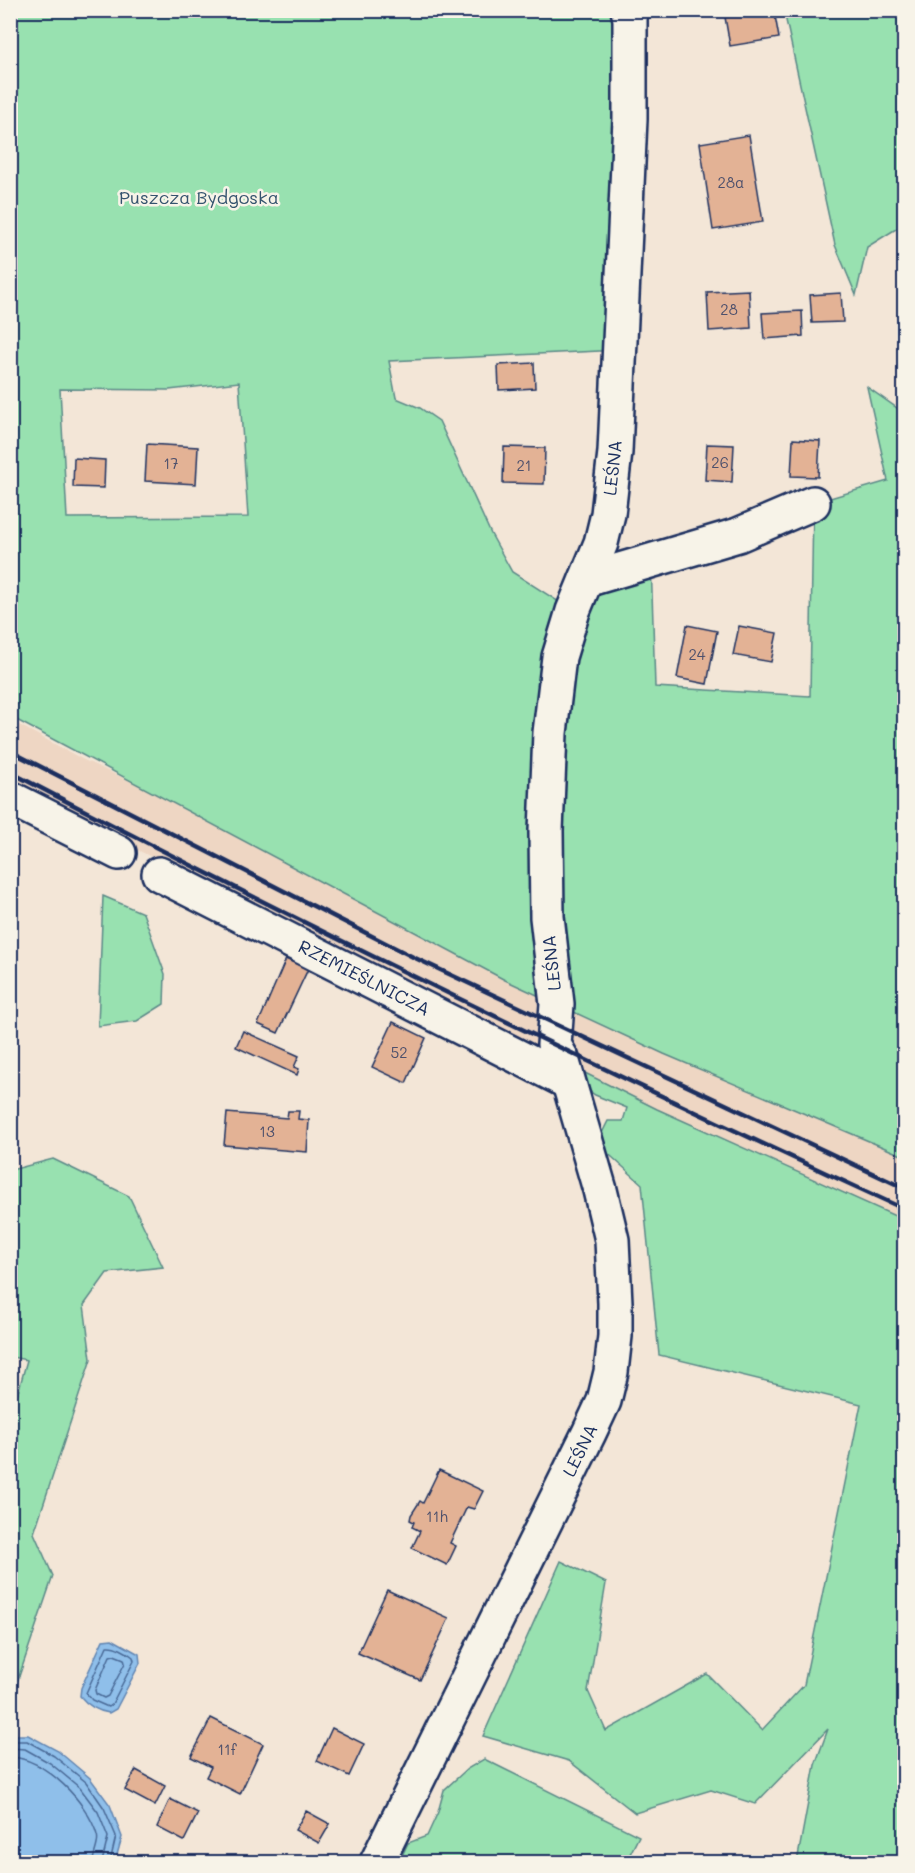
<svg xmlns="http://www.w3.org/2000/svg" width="915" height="1873" viewBox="0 0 915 1873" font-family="Mali,sans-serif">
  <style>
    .built { fill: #eed6c3 }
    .green { fill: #98e1b0; stroke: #5a8887; stroke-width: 1.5; fill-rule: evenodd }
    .water { fill: #8fbfea; stroke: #6185b2; stroke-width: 1.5 }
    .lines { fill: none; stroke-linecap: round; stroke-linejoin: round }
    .shore { stroke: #496996; stroke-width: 1.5 }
    .building { fill: #e3b295; stroke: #1b2f5e; stroke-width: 1.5 }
    .minor-casing { stroke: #1b2f5e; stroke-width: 38 }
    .minor { stroke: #f7f3e8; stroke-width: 33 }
    .rail { stroke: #1b2f5e; stroke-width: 4.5 }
    .labels { text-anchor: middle; stroke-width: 5; stroke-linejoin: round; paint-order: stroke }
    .number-label { font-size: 15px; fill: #4d506c }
    .park-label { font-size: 18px; fill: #34536e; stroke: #f7f3e8 }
    .street-label { font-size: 18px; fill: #1b2f5e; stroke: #f7f3e8 }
  </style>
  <rect width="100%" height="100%" fill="#f3e6d7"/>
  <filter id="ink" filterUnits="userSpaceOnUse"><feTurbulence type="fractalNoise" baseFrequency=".0167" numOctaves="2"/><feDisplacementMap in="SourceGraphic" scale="12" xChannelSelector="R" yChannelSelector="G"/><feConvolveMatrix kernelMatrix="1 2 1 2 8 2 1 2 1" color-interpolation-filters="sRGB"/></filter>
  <g filter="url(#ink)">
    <path class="built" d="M10,720L84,760L364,889L904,1118V1270L657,1109L11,787Z"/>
    <path class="green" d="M10,11H707L630,20L620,350L389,361L396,398L420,408L439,421L491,534L512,572L573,611L586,580L651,560L655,687L810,696L813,503L888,481L867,387L904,413V1156L664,1054L505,980L11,717ZM239,382L248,517L67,518L60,389L169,390Z
      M784,11H904V224L867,247L856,295L835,245Z
      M103,896L143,913L165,974L164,1004L137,1021L98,1026Z
      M573,1067L657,1109L904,1220V1862H797L815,1765L828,1729L755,1804L711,1790L635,1813L569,1761L483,1736L561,1561L606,1583L588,1691L606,1731L707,1674L762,1730L804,1685L861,1404L659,1355L642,1184L602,1148V1133L608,1121H623L627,1108L595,1095L584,1087Z
      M53,1159L129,1196L163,1267L107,1273L84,1305L91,1359L34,1533L53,1576L11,1700V1418L27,1360L11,1357V1170Z
      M484,1759L639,1836L626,1862H399L408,1843L427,1836L438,1812L444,1790L467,1769Z"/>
    <path class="water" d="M112,1639L139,1654L140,1663L116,1709L109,1713C97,1711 88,1706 80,1696L81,1688L103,1640Z
      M10,1735H28L58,1751L90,1778L110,1805L122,1837L115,1862H38L11,1852Z"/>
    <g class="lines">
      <path class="shore" d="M107,1646C115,1645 127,1652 133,1657L134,1661L112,1704L108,1707L92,1700L86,1693Z
        M114,1655L124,1659L125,1663L108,1696L104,1698L96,1694L95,1690L110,1656Z
        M10,1741H27L54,1756L86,1782L104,1808L116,1836L110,1862
        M10,1748L25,1749L50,1763L80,1788L98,1812L108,1837L102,1862
        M10,1757C45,1758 88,1803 97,1835C100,1843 93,1854 93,1862"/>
    </g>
    <path class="building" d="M764,10H774L779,38L730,46L725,17Z
      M749,135L763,222L713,230L700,143Z
      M749,290L751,328L709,331L707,292Z
      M841,293L843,322L812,323L810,295Z
      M802,311L803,336L764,339L762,313Z
      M534,363L535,388L499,390L498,365Z
      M793,439L820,441L818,477L791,476Z
      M147,444L198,447L196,484L145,481Z
      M707,444L734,445L732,482L705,480Z
      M504,447L545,448L544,484L503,483Z
      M74,458L105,460L104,488L73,487Z
      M687,625L717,631L707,684L677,678Z
      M739,626L777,633L771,662L733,655Z
      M286,959L308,969L278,1033L258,1024Z
      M393,1022L426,1038L406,1083L372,1067Z
      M243,1031L299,1056L294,1067L299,1069L297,1075L236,1047Z
      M288,1111H299L298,1119L309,1120L307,1152L224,1145L227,1113L287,1118Z
      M439,1470L483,1491L474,1509L467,1507L450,1543L456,1546L447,1565L412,1548L420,1531L412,1527L414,1522L410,1520L411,1515L420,1501L423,1503Z
      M387,1590L449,1618L420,1680L358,1653Z
      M211,1718L263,1744L240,1794L206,1777L211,1767L191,1757Z
      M332,1728L364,1744L349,1776L317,1761Z
      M136,1770L165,1786L155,1806L125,1790Z
      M170,1799L198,1813L184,1841L157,1827Z
      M306,1811L330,1824L319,1843L295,1830Z"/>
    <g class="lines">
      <defs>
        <g id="minor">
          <path d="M586,580L738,535L813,503"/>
          <path d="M10,798L119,853"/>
          <path id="s1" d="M159,874L568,1082"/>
          <path id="s2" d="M377,1862L589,1433L604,1401L611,1372L615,1336V1303L612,1240L600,1190L562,1059L554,1045L557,1004L547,917L546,831L550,733L559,657L573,611L601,543L608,514L615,452L630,119V19L628,10"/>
        </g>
      </defs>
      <use href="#minor" class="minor-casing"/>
      <use href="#minor" class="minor"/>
      <path class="rail" d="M10,751L413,957L904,1188
        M10,772C305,926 603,1071 904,1209"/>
    </g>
  </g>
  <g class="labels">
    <g class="number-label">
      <text x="731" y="188">28a</text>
      <text x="729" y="315">28</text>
      <text x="720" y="468">26</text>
      <text x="171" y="469">17</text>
      <text x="524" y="471">21</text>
      <text x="697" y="660">24</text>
      <text x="399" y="1058">52</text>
      <text x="267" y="1137">13</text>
      <text x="437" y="1522">11h</text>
      <text x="227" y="1755">11f</text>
    </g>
    <g class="park-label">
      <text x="199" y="204">Puszcza Bydgoska</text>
    </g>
    <g class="street-label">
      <text dy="6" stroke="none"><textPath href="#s2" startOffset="1467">LEŚNA</textPath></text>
      <text transform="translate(552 963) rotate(-96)" y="6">LEŚNA</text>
      <text dy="6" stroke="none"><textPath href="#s1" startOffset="230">RZEMIEŚLNICZA</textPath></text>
      <text dy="6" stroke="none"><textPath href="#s2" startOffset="459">LEŚNA</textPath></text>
    </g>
  </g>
  <rect width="915" height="1873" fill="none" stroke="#f7f3e8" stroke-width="36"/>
  <rect x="18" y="18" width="879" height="1837" fill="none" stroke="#1b2f5e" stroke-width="2" filter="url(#ink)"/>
</svg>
